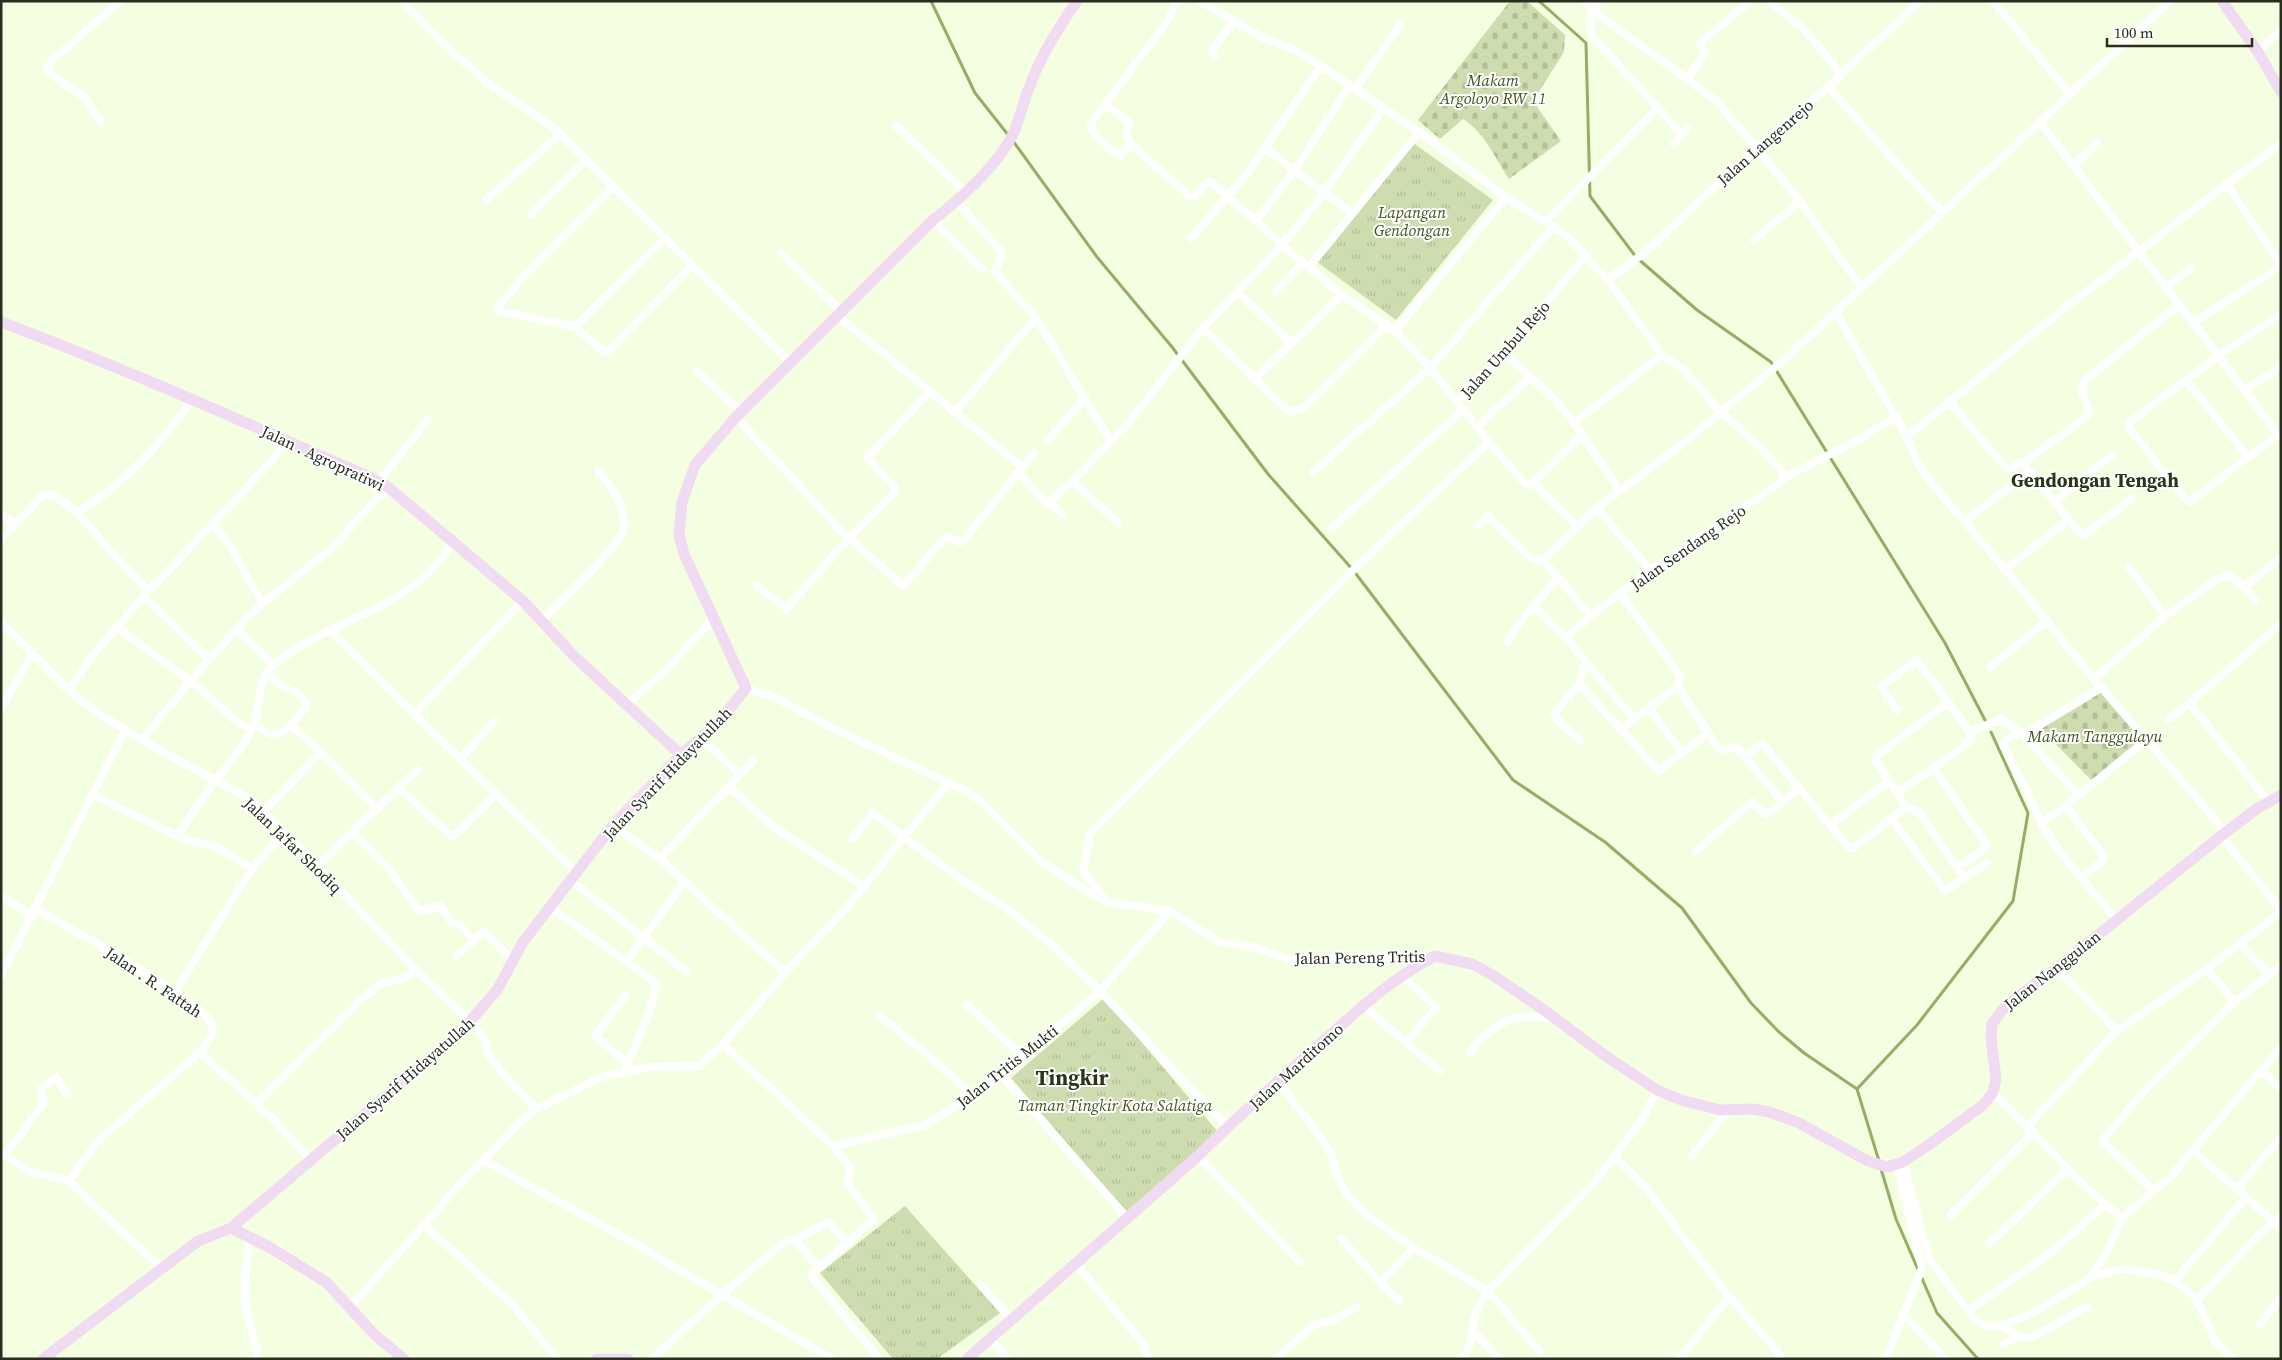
<svg xmlns="http://www.w3.org/2000/svg" width="2282" height="1360" viewBox="0 0 2282 1360" font-family="'Source Serif 4',serif">
  <style>
    .grass { fill: url(#grass-tufts) }
    .cemetery { fill: url(#cemetery-stones) }
    .lines { fill: none; stroke-linecap: round; stroke-linejoin: round }
    .stream { stroke: #97ad64; stroke-width: 3 }
    .street { stroke: #fff; stroke-width: 8 }
    .secondary { stroke: #f0dbf2; stroke-width: 11 }
    .labels { text-anchor: middle; stroke-width: 4; stroke-linejoin: round; paint-order: stroke }
    .park-label { font-size: 16px; font-style: italic; fill: #44521d; stroke: #fff }
    .street-label { font-size: 16px; fill: #292d1f; stroke: #fff }
    .quarter-label { font-size: 19px; font-weight: bold; fill: #2d3518; stroke: #fff }
    .district-label { font-size: 21px; font-weight: bold; fill: #2d3518; stroke: #fff }
  </style>
  <defs>
    <pattern id="grass-tufts" width="24" height="20" patternUnits="userSpaceOnUse" patternTransform="scale(1.25)"><rect width="24" height="20" fill="#ceddb0"/><path d="M3 7l-1-3M5 7V3M7 7l1-3M15 17l-1-3M17 17v-4M19 17l1-3" fill="none" stroke="#b1be97"/></pattern>
    <pattern id="cemetery-stones" width="16" height="16" patternUnits="userSpaceOnUse" patternTransform="scale(1.25)"><rect width="16" height="16" fill="#ceddb0"/><path d="M2 7V4a2 2 0 0 1 4 0v3zM10 15v-3a2 2 0 0 1 4 0v3z" fill="#b1be97"/></pattern>
  </defs>
  <rect width="100%" height="100%" fill="#f4fee1"/>
  <path class="grass" d="M1412,142L1493,200L1396,320L1317,262Z
    M1104,998L1218,1132L1126,1212L1011,1078Z
    M905,1206L1000,1313L937,1359H893L820,1273Z"/>
  <path class="cemetery" d="M1510,1H1527L1565,35L1564,52L1533,101L1561,141L1509,179C1495,158 1485,133 1463,119L1440,139L1418,120Z
    M2102,692L2142,739L2092,781L2041,729Z"/>
  <g class="lines">
    <path class="stream" d="M931,1L975,93L1009,136
      M1539,1L1586,43L1590,196L1636,257L1697,310L1771,362L1945,643L1986,722
      M1013,141L1097,257L1172,347L1268,474L1353,570L1513,780L1605,842L1682,908L1751,1003L1779,1032L1804,1053L1857,1089L1879,1161
      M1857,1089L1917,1025L2013,901L2028,813L1991,732
      M1881,1169L1896,1219L1937,1313L1978,1359"/>
    <path class="street" d="M402,1L444,44L486,82L553,127L791,363
      M1200,1L1261,37L1293,49L1321,66L1419,132L1506,197L1567,236L1608,280L1662,355L1684,370L1720,411L1760,447L1783,472L1785,477
      M1584,1L1592,10L1717,101L1796,196L1861,287
      M1769,1L1805,30L1841,74
      M1993,1L2069,93
      M2258,52L2281,30
      M1215,56L1212,51L1233,21
      M1687,79L1705,53L1700,45V43L1750,1
      M1828,87L1942,213
      M1355,89L1401,24
      M1105,104L1127,121L1129,125L1126,136L1131,144L1190,197H1194L1208,182H1211L1282,244
      M1658,108L1681,133
      M101,122L85,98L49,73L47,68L48,64L120,1
      M2040,122L2274,429
      M896,126L967,193
      M1131,144L1120,156C1110,149 1090,135 1091,123L1167,22L1177,1
      M1674,144L1687,128
      M1266,149L1352,213
      M2074,165L2097,142
      M2226,183L2281,265
      M486,200L560,134
      M957,202L1001,251L1002,253L995,272L1036,318
      M531,214L586,160
      M933,220L982,269
      M1256,221L1295,170L1350,85
      M1546,221L1658,108L1592,36L1590,19L1598,1
      M1191,238L1247,174L1321,66
      M664,239L575,327L603,351L607,352L692,266
      M1754,240L1800,201
      M781,253L842,312
      M1309,267L1419,132
      M1608,280L1644,253L1756,149L1828,87L1920,1
      M2166,287L2191,268
      M1237,292L1291,343
      M1275,292L1303,263
      M1835,311L1907,437L2061,311L2281,143
      M838,316L1022,467
      M2193,323L2281,266
      M575,327L499,311L497,307L535,264L613,187
      M1203,328L1286,409L1292,412L1302,409L1387,324
      M1395,331L1506,197
      M1505,353L1556,401L1572,420L1620,491
      M697,371L741,412
      M1255,378L1342,295
      M2186,380L2248,457L2190,502L2184,498L2130,429L2129,424L2130,422L2218,356L2281,314
      M2245,390L2281,367
      M1949,401L2005,467L2009,469L2022,462L2069,520L2005,569
      M1456,402L1505,353L1586,255
      M954,413L1036,318L1111,442
      M736,417L841,531L903,586L946,537L960,542L964,540L1034,453
      M1574,423L1662,355
      M1477,427L1530,377
      M1907,437L1917,461L1933,485L2005,569L2094,679L2226,832
      M1048,440L1085,398
      M1489,442L1523,482L1529,485L1533,483
      M2248,457L2279,435
      M2023,463L2086,417L2089,409L2081,389L2085,380L2179,305
      M1018,472L1047,504L1073,481L1131,420L1203,328L1282,245L1317,202L1384,108
      M1313,472L1430,368L1554,226
      M1073,481L1118,523
      M379,482L427,420
      M2054,502L2112,455
      M1051,503L1063,515
      M1597,508L1651,571
      M77,512L113,554L149,591
      M1,514L14,524
      M2069,520L2080,533L2084,535L2131,499
      M1965,521L2030,472
      M213,524L233,550L249,581L263,603
      M1479,525L1488,516L1530,557L1537,560H1543
      M1577,526L1533,483L1581,436
      M1331,529L1463,410
      M1,539L41,497C53,490 67,505 77,512C124,486 162,442 193,399
      M2129,567L2165,616
      M757,586L786,609L849,538L895,492V488L867,458L930,391
      M144,596L209,659
      M523,601L414,714L576,872
      M2255,601L2244,587L2281,557
      M1533,606L1566,638L1634,719
      M1591,616L1543,560L1597,508L1681,445L1785,359L2170,1
      M542,620C557,604 619,547 623,531C628,508 612,487 598,471
      M1,622L68,690L102,716L161,751L250,799L285,832L417,971L471,1022L486,1041L487,1053L505,1076L536,1109
      M117,627L203,691L237,722L252,729
      M237,630L274,665
      M331,631L414,714
      M1566,638C1631,579 1708,532 1780,483L1785,477L1860,439L1897,416
      M1507,641L1533,606L1558,578
      M1990,667L2047,621
      M268,672C272,677 277,683 283,686C292,691 301,693 306,703L304,709L291,725
      M2094,679L2165,616L2216,580L2228,575L2244,587
      M1579,684L1621,729L1679,685L1680,676L1675,669L1621,594
      M1678,687L1718,748L1723,751L1736,747L1783,802L1799,788L1849,848H1853L1906,807
      M746,688L776,698L828,726L966,791L979,800L1038,859L1091,894L1107,902L1170,911L1220,942L1257,948L1291,960L1302,961L1368,956H1433
      M68,690L92,656L144,596L272,461L286,440
      M627,705L666,670L714,618
      M1,708L33,653
      M1649,708L1682,753
      M1897,710L1881,686L1917,660L1970,732L1971,739C1963,750 1912,782 1897,793L1906,807L1920,813L1957,868L1986,848L1987,845L1933,767
      M2169,719L2192,701
      M254,724C271,736 273,740 291,725L321,752
      M1621,729L1658,771L1708,733
      M1970,732L2001,719L2023,735L2102,687
      M2020,732L2005,740L2003,745L2026,789L2041,823L2066,806
      M2023,735L2079,795
      M701,738L740,774
      M142,740L209,659L247,618L263,603L330,550L388,487
      M1580,741L1556,718L1554,714L1579,684L1586,663
      M1744,757L1763,744L1799,788
      M460,759L496,720
      M1889,781L1875,759L1876,756L1949,702
      M729,787L771,825L865,887
      M400,788L451,836L456,834L496,794
      M93,795L188,841L213,845L253,869
      M2269,802L2191,705L2195,698L2281,624
      M263,812L321,752L378,809
      M1892,819L1945,891L1964,878L1957,868
      M2041,823L2057,848L2081,878
      M613,825L660,859L785,973
      M1830,825L1889,781L1897,793
      M353,832L389,869L419,911L441,906L452,923L460,924L474,941
      M177,836C190,817 203,798 216,780C229,763 244,747 253,727C261,707 255,681 275,664C316,629 370,618 413,586C430,574 442,558 454,542
      M2221,836L2281,910
      M853,838L873,813L904,837L949,782
      M1696,851L1752,802L1766,815L1783,802
      M660,859L753,761
      M317,866L418,769
      M1964,878L1987,863
      M571,880L687,972
      M1,895L32,917
      M1107,902L1083,871L1090,833L1348,575L1489,442L1430,368L1395,331L1342,295L1282,245
      M550,907L656,983C659,995 631,1055 625,1071
      M36,909C84,936 132,963 178,994C188,1002 203,1010 210,1021C217,1032 206,1044 200,1052L98,1141L69,1181
      M2116,919L2081,878L2102,861L2104,857L2066,806L2146,740
      M2240,944L2270,975
      M456,956L484,932L512,959
      M627,961L684,882
      M2057,968L2117,1031
      M1401,975L1437,1007L1406,1042
      M1,976L125,730
      M175,992L240,887L259,860L285,832
      M626,995L595,1036L628,1064
      M2234,1002L2281,966
      M967,1005L1023,1056
      M1363,1006L1440,1071
      M880,1016L927,1054L972,1095
      M723,1044L833,1146L925,1125L963,1102L1001,1075L1100,991L1170,911
      M200,1052L273,1119L311,1160
      M1471,1053C1474,1045 1479,1040 1486,1035C1510,1014 1522,1016 1553,1018
      M2262,1071L2281,1089
      M1001,1075L1128,1219
      M1278,1081L1319,1135L1331,1153L1336,1174L1347,1194L1367,1215L1414,1248L1488,1291L1540,1352
      M1993,1092L2085,1187L2122,1218
      M256,1103L363,998L380,984L402,979L417,971
      M2028,1126L2117,1031L2207,969L2281,912
      M833,1146L851,1168L847,1183L874,1219L819,1267L813,1273L812,1277L879,1359
      M2193,1151L2281,1228
      M1,1152L28,1171L69,1181L125,1235L164,1269
      M5,1155L44,1103L40,1089L56,1077L67,1094
      M1198,1156L1300,1262
      M1692,1156L1728,1110
      M1615,1157L1647,1189L1729,1297L1769,1341L1782,1359
      M483,1160L625,1238L832,1359
      M1903,1162L1929,1258L1974,1319C1978,1322 1983,1325 1988,1326C2010,1331 2072,1290 2091,1277
      M2237,1189L2281,1137
      M2154,1191L2102,1141L2145,1090L2234,1002L2207,969
      M1950,1216L2034,1132
      M424,1225L512,1304L557,1359
      M252,1237C245,1261 242,1293 248,1318C252,1332 257,1344 257,1359
      M1341,1238L1380,1283
      M795,1240L819,1267
      M1989,1244L2067,1169
      M1076,1264L1143,1343L1148,1359
      M2175,1281L2246,1197
      M982,1286L1012,1320
      M2197,1300L2259,1235L2281,1215
      M1399,1301L1380,1283L1414,1248
      M349,1308L467,1177L522,1120L536,1109L602,1077L651,1067L699,1066L723,1044L785,973L849,905L904,837L963,881L1002,905L1050,943L1100,991L1227,1127
      M1968,1311L2054,1250L2106,1204
      M1903,1313L1945,1359
      M2260,1324L2281,1297
      M2000,1325L2018,1336L2030,1338L2087,1307
      M1473,1330L1499,1359
      M990,1339L1008,1359
      M2003,1344L2018,1336
      M653,1359L721,1295L787,1240H795L828,1222L848,1243
      M1276,1359L1314,1325L1332,1321L1357,1307
      M1462,1359C1474,1343 1470,1334 1475,1317C1477,1307 1483,1299 1488,1291L1595,1182L1644,1117L1657,1090
      M1679,1359L1729,1297
      M1886,1359L1922,1268L1897,1164
      M2232,1359L2215,1341L2197,1300L2175,1281L2157,1274L2123,1269L2091,1277L2107,1252L2122,1218L2171,1176L2281,1047"/>
    <path class="secondary" d="M2222,1L2258,52L2281,92
      M1,322C126,369 248,424 370,477L388,487L523,601L574,656L681,755
      M231,1228L269,1247L326,1282L375,1335L404,1359
      M43,1359L198,1241L231,1228L460,1033L497,990L523,942L613,825L681,755L718,723L746,688L684,554L679,535L682,502L695,465L736,417L933,220C960,199 986,176 1005,148C1018,130 1021,107 1029,88C1040,57 1058,28 1077,1
      M597,1359H628
      M967,1359L1198,1156C1237,1117 1279,1080 1321,1043C1357,1011 1392,978 1435,956L1472,964L1494,976L1544,1010L1607,1057L1657,1090L1681,1100L1720,1110L1753,1109L1769,1112L1797,1122L1868,1161L1887,1167L1903,1162L1930,1144L1983,1105L1993,1092L1996,1079L1991,1037L1992,1024L2006,1005L2057,968L2226,832L2255,810L2281,795"/>
  </g>
  <g class="labels">
    <g class="park-label">
      <text x="1493" y="86">Makam<tspan x="1493" dy="18">Argoloyo RW 11</tspan></text>
      <text x="1412" y="218">Lapangan<tspan x="1412" dy="18">Gendongan</tspan></text>
      <text x="2095" y="742">Makam Tanggulayu</text>
      <text x="1115" y="1111">Taman Tingkir Kota Salatiga</text>
    </g>
    <g class="street-label">
      <text transform="translate(1765 142) rotate(-41)" y="6">Jalan Langenrejo</text>
      <text transform="translate(1505 349) rotate(-48)" y="6">Jalan Umbul Rejo</text>
      <text transform="translate(323 458) rotate(25)" y="6">Jalan . Agropratiwi</text>
      <text transform="translate(1688 547) rotate(-35)" y="6">Jalan Sendang Rejo</text>
      <text transform="translate(667 773) rotate(-46)" y="6">Jalan Syarif Hidayatullah</text>
      <text transform="translate(293 845) rotate(44)" y="6">Jalan Ja'far Shodiq</text>
      <text transform="translate(1360 957) rotate(-1)" y="6">Jalan Pereng Tritis</text>
      <text transform="translate(2052 970) rotate(-38)" y="6">Jalan Nanggulan</text>
      <text transform="translate(154 982) rotate(34)" y="6">Jalan . R. Fattah</text>
      <text transform="translate(1007 1066) rotate(-38)" y="6">Jalan Tritis Mukti</text>
      <text transform="translate(1296 1066) rotate(-42)" y="6">Jalan Marditomo</text>
      <text transform="translate(405 1078) rotate(-41)" y="6">Jalan Syarif Hidayatullah</text>
    </g>
    <g class="quarter-label">
      <text x="2095" y="487">Gendongan Tengah</text>
    </g>
    <g class="district-label">
      <text x="1072" y="1085">Tingkir</text>
    </g>
  </g>
  <rect width="2282" height="1360" fill="none" stroke="#292d1f" stroke-width="5"/>
  <path d="M2107 38v8h145v-8" fill="none" stroke="#292d1f" stroke-width="2.5"/>
  <text x="2114" y="38" font-size="15" fill="#292d1f" stroke="#ffffff" stroke-width="4" paint-order="stroke">100 m</text>
</svg>
